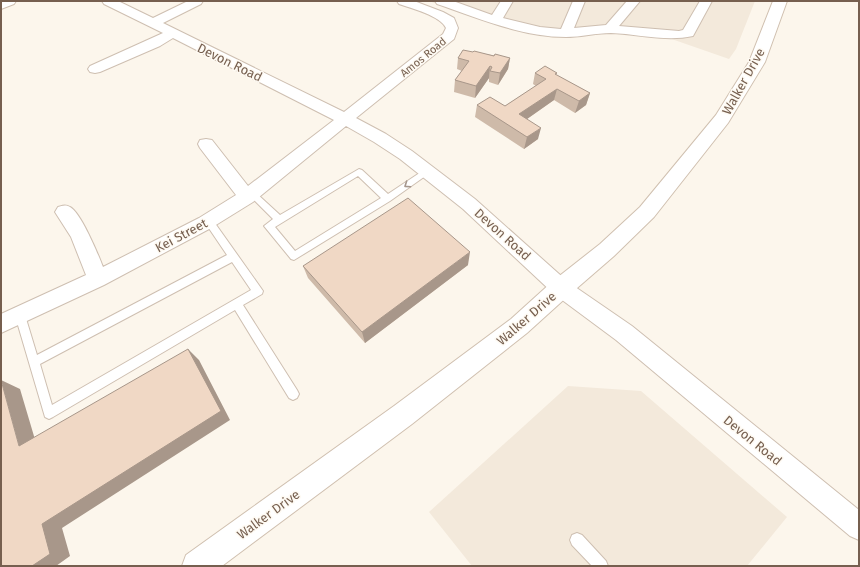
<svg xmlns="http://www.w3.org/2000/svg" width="860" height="567" viewBox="0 0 860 567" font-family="'Fira Sans',sans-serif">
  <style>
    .residential { fill: #f3e9db }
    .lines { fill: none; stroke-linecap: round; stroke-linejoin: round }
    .lane-casing { stroke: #cebfb1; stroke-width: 2 }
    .street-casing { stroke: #cebfb1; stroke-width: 2 }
    .secondary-casing { stroke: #d0c0b0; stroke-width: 2 }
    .lane { fill: #fff; fill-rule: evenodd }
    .street { fill: #fff; fill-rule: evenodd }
    .secondary { fill: #fff; fill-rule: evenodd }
    .wall { fill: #cebaa9 }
    .shaded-wall { fill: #a8978a }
    .building { fill: #f0d8c5; stroke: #a8978a }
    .oneway { stroke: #a6978d }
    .labels { text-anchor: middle; stroke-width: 3; stroke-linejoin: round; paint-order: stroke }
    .far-street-label { font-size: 11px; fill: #765f4f; stroke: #fefaf3 }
    .street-label { font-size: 13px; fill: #765f4f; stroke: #fefaf3 }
  </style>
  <rect width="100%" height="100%" fill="#fcf6ec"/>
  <path class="residential" d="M429,1H755L736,49L729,59L663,36L598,32L565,38H552L490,23Z
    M568,386L641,391L787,517L747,566H472L429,512Z"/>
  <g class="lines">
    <defs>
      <path id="lane" d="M359,169L362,170L388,194L424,170L427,169L431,172L390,201L294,260L291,259L264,226L273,219L248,194L252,191L255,192L280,215ZM358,176L381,198L295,251L275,227Z
        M209,217L212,219L263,291L262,294L243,305L297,390L299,394L297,398L293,400L289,398L235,310L53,417L49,419L45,417L15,315L16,312L20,310L24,312L37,355L227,255L204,221ZM232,262L251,290L52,405L40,364Z
        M577,533L582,535L606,561L608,566H592L572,545L570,540L572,535Z"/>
      <path id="street" d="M1,1H16L14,4L1,9Z
        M102,1H118L153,18L188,1H203L201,4L163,23L344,112L443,34L446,28C441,16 411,8 399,4L397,1H414L443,12L454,18L458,28L454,39L356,118L386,134L412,151L475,199L568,282L632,326L859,510V540L850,536L616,340L554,294L463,209L400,159L374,142L346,126L253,202L211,228L104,285L1,333V314L86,275L71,237L55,212L58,207C62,206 65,204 70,207C81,213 98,254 103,267L199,218L236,195L200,148L198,144L200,140L206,139L212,140L248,186L334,120L173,38L160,46L100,72L95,73L90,72L88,69L90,66L163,33L104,4Z
        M435,1H453L492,15L501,1H513L503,18L540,27L561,29L573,1H585L574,28L606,25L627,1H640L619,26L679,31L683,30L700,1H712L693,36C666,42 638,34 611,33C596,33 581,37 566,37C522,37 478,18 437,4Z"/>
      <path id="secondary" d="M773,1H787L765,62L728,123L654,217L614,256L569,295L527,333L412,424L222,566H182L186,555L394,406L511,319L553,281L600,244L640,207L716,115L749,62Z"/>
    </defs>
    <use href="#lane" class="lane-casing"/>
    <use href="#street" class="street-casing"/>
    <use href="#secondary" class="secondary-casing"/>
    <use href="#lane" class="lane"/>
    <use href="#street" class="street"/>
    <use href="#secondary" class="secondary"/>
  </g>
  <path class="wall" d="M473,52L510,58L508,69L498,85L489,82V78L475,98L454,92L455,80L462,71L457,69L458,58Z
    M535,73H557L556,75L590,93L586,105L575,113L554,100L527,119L538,139L524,149L475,117L477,105L505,106L536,86L533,84Z
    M468,265L365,343L308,278L303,266Z"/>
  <path class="shaded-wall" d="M510,58L508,69L498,85L500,73Z
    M490,66L489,78L475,98L476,86Z
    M557,89L554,100L517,126L519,114Z
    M590,93L586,105L575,113L579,101Z
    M541,128L538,139L524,149L527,137Z
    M470,252L468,265L365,343L362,332Z
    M188,349L199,360L230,420L62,528L70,556L56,566H32L42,524Z
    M1,380L20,389L39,453L19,446Z"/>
  <path class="building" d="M463,50L473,52L474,51L494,56L495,54L510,58L500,73L490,71L492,67L490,66L476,86L455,80L469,61L458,58Z
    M545,66L557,73L555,74L590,93L579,101L557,89L519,114L541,128L527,137L477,105L490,97L505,106L546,79L535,73Z
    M408,198L470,252L362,332L303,266Z
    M188,349L221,411L42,524L50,554L32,566H1V380L19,446Z"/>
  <defs><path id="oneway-chevron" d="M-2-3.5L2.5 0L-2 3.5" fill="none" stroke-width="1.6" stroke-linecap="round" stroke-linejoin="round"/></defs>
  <use class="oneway" href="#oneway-chevron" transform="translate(407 185) rotate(146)"/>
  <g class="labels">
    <g class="far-street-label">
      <text transform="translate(423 57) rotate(-39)" y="4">Amos Road</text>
    </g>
    <g class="street-label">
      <text transform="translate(230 62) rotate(26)" y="5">Devon Road</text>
      <text transform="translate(743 81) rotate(-61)" y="5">Walker Drive</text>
      <text transform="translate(503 234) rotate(42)" y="5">Devon Road</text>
      <text transform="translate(181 235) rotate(-28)" y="5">Kei Street</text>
      <text transform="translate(526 318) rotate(-41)" y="5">Walker Drive</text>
      <text transform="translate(753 440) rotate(39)" y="5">Devon Road</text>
      <text transform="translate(268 514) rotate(-36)" y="5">Walker Drive</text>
    </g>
  </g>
  <rect width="860" height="567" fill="none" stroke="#765f4f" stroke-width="4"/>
</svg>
